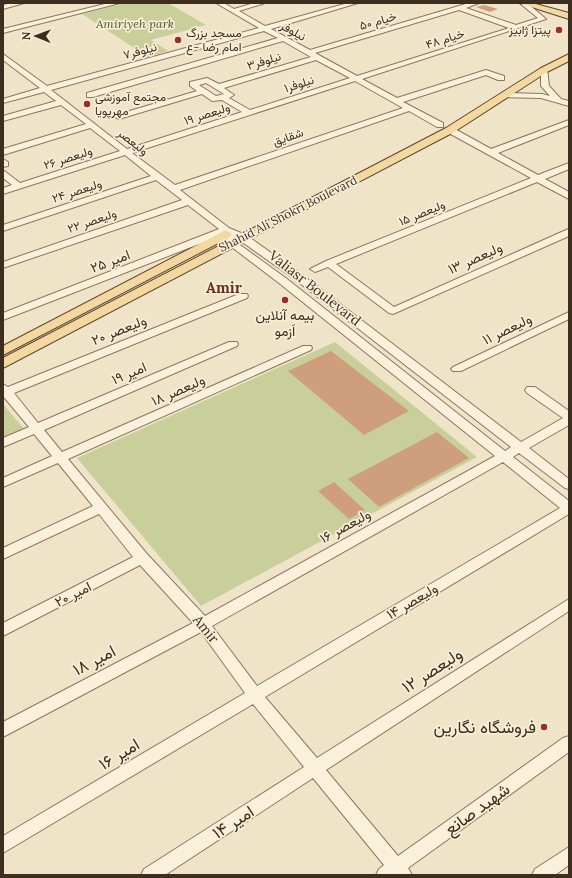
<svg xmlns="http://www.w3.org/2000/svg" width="572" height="878" viewBox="0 0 572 878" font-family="Lora,Vazirmatn,serif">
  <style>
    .green { fill: #c9cf9b }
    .building { fill: #cf9f7d }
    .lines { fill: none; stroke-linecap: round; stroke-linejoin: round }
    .minor-casing { stroke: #8d765c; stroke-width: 2 }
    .major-casing { stroke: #5b4430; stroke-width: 2 }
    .minor { fill: #faf1dc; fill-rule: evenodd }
    .major { fill: #f3d9a0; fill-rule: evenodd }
    .poi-dot { fill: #9e2a2b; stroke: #f7eed8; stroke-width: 1.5 }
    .labels { text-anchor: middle; stroke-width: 3.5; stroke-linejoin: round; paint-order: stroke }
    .far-street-label { font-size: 12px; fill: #3d2e20; stroke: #f7eed8 }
    .far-park-label { font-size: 12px; font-style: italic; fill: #4d5a26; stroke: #f7eed8 }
    .far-poi-label { font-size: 12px; fill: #3d2e20; stroke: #f7eed8; text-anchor: start }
    .street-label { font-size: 14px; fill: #3d2e20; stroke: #f7eed8 }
    .poi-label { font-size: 14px; fill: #3d2e20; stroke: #f7eed8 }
    .neighbourhood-label { font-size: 15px; font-weight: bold; fill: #6b2e1e; stroke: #f7eed8 }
    .near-street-label { font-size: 17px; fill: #3d2e20; stroke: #f7eed8 }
    .near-poi-label { font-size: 17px; fill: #3d2e20; stroke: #f7eed8; text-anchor: end }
  </style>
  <rect width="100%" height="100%" fill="#f0e4c8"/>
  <path class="green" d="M126,3H168L206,25L151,40L168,51L148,57L82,14Z
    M335,342L477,457L201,606L77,458Z
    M3,404L25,430L3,439Z"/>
  <path class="building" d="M484,5L498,9L490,12L476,7Z
    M331,351L409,411L364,435L288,371Z
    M437,432L469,458L379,507L348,479Z
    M334,482L365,510L349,519L318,491Z"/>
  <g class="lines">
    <defs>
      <path id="minor" d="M12,3H24L3,9V5Z
        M109,3H120L3,33V29Z
        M216,3H224L234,9L254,3H265L239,11L265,26L348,3H358L271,29L310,50L469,3H479L466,8L516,25L538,18L522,5L521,3H527L546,19L362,79L397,98L486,70L504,76V80H498L486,75L403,102L443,123V127H437L409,111L180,190L229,228L246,235L301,274L521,442L563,418L527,393L525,390L527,387H535L569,411V425L529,448L569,479V489L565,488L519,453L513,457L569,501V514L265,697L317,758L569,599V611L326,770L398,856L563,738L569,736V752L408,868L412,875H376L379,869L384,865L313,778L165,875H141L144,869L304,767L253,704L3,853V836L245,693L201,632L3,737V722L193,623L140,565L3,636V623L133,557L99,514L3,559V548L93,506L58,463L3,487V478L52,456L34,434L3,447V438L29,427L3,396V384L8,387L239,294H247L248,296L247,298L14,393L38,423L229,342H237L238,344L237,346L44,430L62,452L303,346H311L312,348L311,350L68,459L147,554L205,616L495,456L279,283L229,245L225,234L3,320V313L219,229L188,205L3,268V262L182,200L156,180L3,231V225L151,176L125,155L3,194V188L12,185L3,178V170L20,183L120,151L90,128L3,155V149L86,124L61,105L3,121V116L56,101L44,92L3,103V99L40,88L3,60V54L47,86L259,28ZM459,10L509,28L357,76L315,53ZM264,31L278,38L87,93V97H93L283,41L311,57L219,84L207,78L190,82V86L197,91L116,115L115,117L119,119L202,94L212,101L222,100L242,112L127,149L51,90ZM316,60L350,78L250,110L229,98L234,95L224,88ZM355,81L403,108L175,185L132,153ZM206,83L224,94L216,96L199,85ZM235,237L293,278L511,447L505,451L287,279L236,242ZM503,462L560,508L257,686L212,626Z
        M541,68H547L549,86L561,99L569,101V106L541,98L503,97L502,95L506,93L542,94L550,96L541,86Z
        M569,120V125L498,153L538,175L569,163V169L545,179L569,192V199L537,182L336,264L394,307L566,230L569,229V236L393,314L389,313L328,267L315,272L310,269L326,261L531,178L447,132V128H453L491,149Z
        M3,159L8,162V166L3,167Z
        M569,312V319L461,371H453L451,369L453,367Z
        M569,847V865L555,875H532L535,869Z"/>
      <path id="major" d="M519,3H532L569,13V19Z
        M569,54V61L547,72L454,132L3,368V358L446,128L541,68Z
        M226,230L232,234L230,237L3,355V346Z"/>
    </defs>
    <use href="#minor" class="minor-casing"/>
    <use href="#major" class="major-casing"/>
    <use href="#minor" class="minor"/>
    <use href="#major" class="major"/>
  </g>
  <g class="poi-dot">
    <circle cx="559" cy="30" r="4"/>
    <circle cx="178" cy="40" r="4"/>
    <circle cx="87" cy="104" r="4"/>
    <circle cx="285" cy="300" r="4"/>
    <circle cx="544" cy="727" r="4"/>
  </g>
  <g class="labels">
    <g class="far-street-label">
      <text transform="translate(378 21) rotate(-16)" y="4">خیام ۵۰</text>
      <text transform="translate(293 31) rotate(29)" y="4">نیلوفر</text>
      <text transform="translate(445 39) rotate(-18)" y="4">خیام ۴۸</text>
      <text transform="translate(140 51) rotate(-15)" y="4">نیلوفر۷</text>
      <text transform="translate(264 61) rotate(-17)" y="4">نیلوفر۳</text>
      <text transform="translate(299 84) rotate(-18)" y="4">نیلوفر۱</text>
      <text transform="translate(207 114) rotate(-18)" y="4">ولیعصر ۱۹</text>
      <text transform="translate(288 137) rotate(-19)" y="4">شقایق</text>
      <text transform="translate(133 142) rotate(38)" y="4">ولیعصر</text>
      <text transform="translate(68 158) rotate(-18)" y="4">ولیعصر ۲۶</text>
      <text transform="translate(77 191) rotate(-18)" y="4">ولیعصر ۲۴</text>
      <text transform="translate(422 213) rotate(-22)" y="4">ولیعصر ۱۵</text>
      <text transform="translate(288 214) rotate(-27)" y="4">Shahid Ali Shokri Boulevard</text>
      <text transform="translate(92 221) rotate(-19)" y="4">ولیعصر ۲۲</text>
    </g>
    <g class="far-park-label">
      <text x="135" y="28">Amiriyeh park</text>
    </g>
    <g class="far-poi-label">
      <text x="551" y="34" text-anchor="end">پیتزا ژابیز</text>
      <text x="186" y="37">مسجد بزرگ<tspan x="186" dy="14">امام رضا -ع</tspan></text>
      <text x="95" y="101">مجتمع آموزشی<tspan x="95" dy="14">مهرپویا</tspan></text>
    </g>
    <g class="street-label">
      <text transform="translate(475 258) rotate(-24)" y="5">ولیعصر ۱۳</text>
      <text transform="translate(110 261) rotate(-21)" y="5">امیر ۲۵</text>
      <text transform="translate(315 288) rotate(38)" y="5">Valiasr Boulevard</text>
      <text transform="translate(507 329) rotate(-26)" y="5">ولیعصر ۱۱</text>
      <text transform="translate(119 330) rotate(-22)" y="5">ولیعصر ۲۰</text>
      <text transform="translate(129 373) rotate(-23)" y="5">امیر ۱۹</text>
      <text transform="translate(178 390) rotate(-24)" y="5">ولیعصر ۱۸</text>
      <text transform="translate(345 526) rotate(-29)" y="5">ولیعصر ۱۶</text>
      <text transform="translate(73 594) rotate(-27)" y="5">امیر ۲۰</text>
      <text transform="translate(412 601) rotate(-31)" y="5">ولیعصر ۱۴</text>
      <text transform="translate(206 629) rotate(51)" y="5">Amir</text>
    </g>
    <g class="poi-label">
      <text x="285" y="320">بیمه آنلاین<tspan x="285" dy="16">اَزمو</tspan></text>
    </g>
    <g class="neighbourhood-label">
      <text x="224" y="293">Amir</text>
    </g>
    <g class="near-street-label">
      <text transform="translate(94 660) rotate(-28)" y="6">امیر ۱۸</text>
      <text transform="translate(432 670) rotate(-33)" y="6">ولیعصر ۱۲</text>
      <text transform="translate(119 754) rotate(-31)" y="6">امیر ۱۶</text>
      <text transform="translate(477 809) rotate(-36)" y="6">شهید صانع</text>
      <text transform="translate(233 822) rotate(-33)" y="6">امیر ۱۴</text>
    </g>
    <g class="near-poi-label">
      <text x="536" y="733">فروشگاه نگارین</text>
    </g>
  </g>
  <rect width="572" height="878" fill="none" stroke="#3d2e20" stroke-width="8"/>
  <g transform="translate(36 36) rotate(271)" stroke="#f7eed8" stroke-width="3" paint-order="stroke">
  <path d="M0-3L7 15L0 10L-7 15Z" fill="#3d2e20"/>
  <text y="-6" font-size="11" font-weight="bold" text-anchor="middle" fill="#3d2e20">N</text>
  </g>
</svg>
